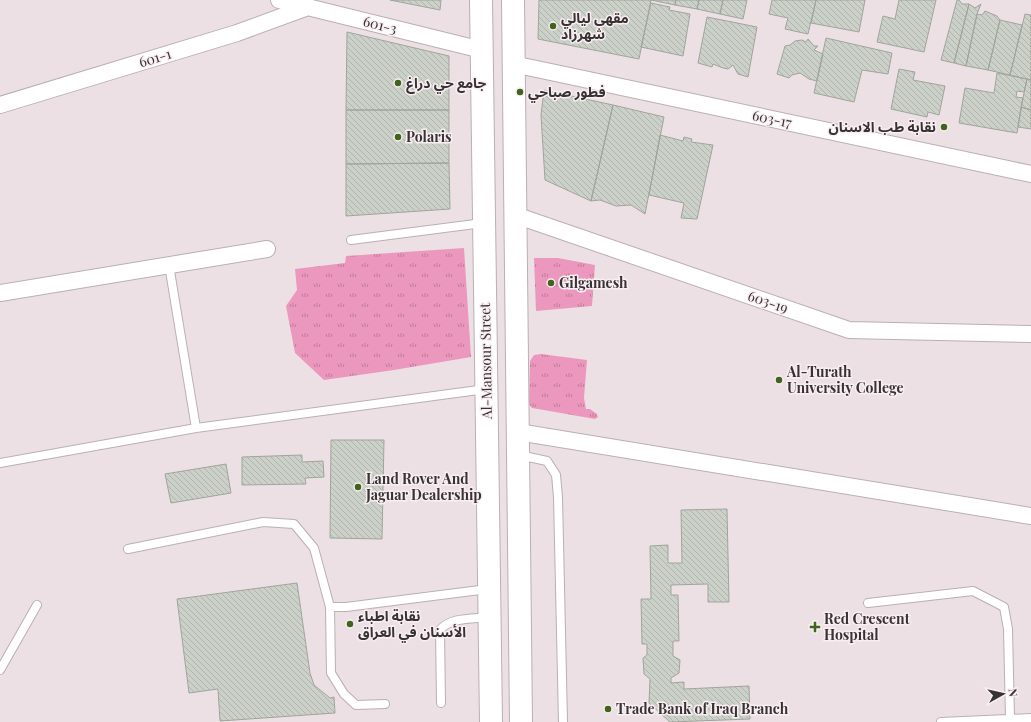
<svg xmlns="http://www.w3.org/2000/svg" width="1031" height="722" viewBox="0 0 1031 722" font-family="'Playfair Display','Noto Sans Arabic',serif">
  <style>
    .grass { fill: url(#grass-tufts) }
    .building { fill: url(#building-back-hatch); stroke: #a0a59c }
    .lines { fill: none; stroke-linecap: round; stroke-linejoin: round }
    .service-casing { stroke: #baafb3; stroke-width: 10 }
    .minor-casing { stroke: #baafb3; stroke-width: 18 }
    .secondary-casing { stroke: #baafb3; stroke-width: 24 }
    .service { stroke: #fff; stroke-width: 8 }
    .minor { stroke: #fff; stroke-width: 16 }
    .secondary { stroke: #fff; stroke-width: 22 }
    .poi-dot { fill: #40641d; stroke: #f9eef2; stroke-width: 1.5 }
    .labels { text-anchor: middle; stroke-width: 3; stroke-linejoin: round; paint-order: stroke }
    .poi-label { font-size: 14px; font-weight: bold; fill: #373234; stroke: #f9eef2; text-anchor: start }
    .street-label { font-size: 14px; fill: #373234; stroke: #f9eef2 }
  </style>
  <defs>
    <pattern id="grass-tufts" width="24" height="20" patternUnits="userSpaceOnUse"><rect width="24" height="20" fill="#ec98be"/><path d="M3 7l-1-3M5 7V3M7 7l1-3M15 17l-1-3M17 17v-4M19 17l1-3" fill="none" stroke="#c07d9b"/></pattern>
    <pattern id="building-back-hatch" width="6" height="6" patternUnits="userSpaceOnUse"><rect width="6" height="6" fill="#cbd1c8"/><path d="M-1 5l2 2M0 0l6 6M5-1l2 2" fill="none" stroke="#afb4ac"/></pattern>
  </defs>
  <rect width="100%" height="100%" fill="#ece0e5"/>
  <path class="grass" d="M464,248L471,357L394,370L324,380L295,353L286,306L297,290L295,269L345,263L346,256Z
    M534,258H558L595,265L592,306L536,311Z
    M541,354L587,360L584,398L586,409H590L597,414L598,417L595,419L532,408L529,404L530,361L534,355Z"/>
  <path class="building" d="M390,0H441L440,10Z
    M539,0H651L639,59L538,39Z
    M651,0H676L675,5Z
    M676,0H699L697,9L675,5Z
    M699,0H723L720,14L697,9Z
    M723,0H747L743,19L720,14Z
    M772,0H816L808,34L785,29L788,18L769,14Z
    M816,0H865L859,32L811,23Z
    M899,0H936L924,52L877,42L883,16L895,19Z
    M957,0H959L962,4H969L954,63L941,60Z
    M651,3L670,7L669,10L690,14L683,56L641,47Z
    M969,4L975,8L981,4L977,14L966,66L954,63Z
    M985,11L997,16L1000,20L988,70L966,66L977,14L982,15Z
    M1025,14L1031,15V80L1010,75Z
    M707,17L757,27L748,77L738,74L733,65L728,69L723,68L713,64L712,67L698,63Z
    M1000,20L1022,25L1010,75L988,70Z
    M347,32L449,56V110H346Z
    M826,38L892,53L888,74L862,70L854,102L814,93Z
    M808,39L814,46H818L814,50L823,54L817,81L809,79L800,73L792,75L789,78L777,74L785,46L790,45L795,41L802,40L806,42Z
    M899,69L915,72L913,80L945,86L939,115L928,112L927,117L891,109Z
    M997,73L1027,79L1024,92L1017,91L1016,97L1023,98L1017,133L959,123L965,88L994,93Z
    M1027,79L1031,80V110L1021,107Z
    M544,90L613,105L591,201L545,180L541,115Z
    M613,105L664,117L645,214L631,205L616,206L600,200L591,201Z
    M1021,107L1031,110V129L1018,127Z
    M346,110H449V163L346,164Z
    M660,135L683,141L684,137L692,139L691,142L713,145L697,219L681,218L684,203L649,195Z
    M449,163L450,209L346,216V164Z
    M331,440H384L382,539L330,538Z
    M302,455V462L323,461L324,477L305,478L306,484L242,485V457Z
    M226,464L231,493L171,503L165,474Z
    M727,509L729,602H708V584L671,585V595H678L679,641H673V656L680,660L679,673L671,678V683L684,682V689L749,686L750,719L670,722L649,703L650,679L644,674L643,658L647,655V644H642L641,599H651L650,546L668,545V563H682L681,510Z
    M297,583L310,673L314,685L330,698L334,697L335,713L220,721L218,689L189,693L177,599Z"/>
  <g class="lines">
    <defs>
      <path id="service" d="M351,240L483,223
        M169,265L196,428
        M519,455L547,461L556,475L558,497L563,722
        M0,463L196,428L486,389
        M128,549L263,522L294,524L314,548L330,607H346L488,589
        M868,603L973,591L1004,607L1008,629L1010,718
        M330,607L331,673L344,694L356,705L385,704
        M0,670L37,605
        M441,703L440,630C450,617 473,619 489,617
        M941,722L1031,718"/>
      <path id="minor" d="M279,0L482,50
        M513,64L1031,174
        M0,105L237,33L308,7
        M515,215L849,330L1031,334
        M0,293L267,249
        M518,432L1031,516"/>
      <path id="secondary" d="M481,0L491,722
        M513,0L521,722"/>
    </defs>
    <use href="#service" class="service-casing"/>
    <use href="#minor" class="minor-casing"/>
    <use href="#secondary" class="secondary-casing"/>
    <use href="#service" class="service"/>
    <use href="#minor" class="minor"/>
    <use href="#secondary" class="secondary"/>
  </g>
  <g class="poi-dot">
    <circle cx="553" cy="26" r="4"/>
    <circle cx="398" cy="83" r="4"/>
    <circle cx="520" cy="92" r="4"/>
    <circle cx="944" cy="127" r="4"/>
    <circle cx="398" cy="137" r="4"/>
    <circle cx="551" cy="283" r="4"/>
    <circle cx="779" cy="380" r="4"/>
    <circle cx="358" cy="487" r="4"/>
    <circle cx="350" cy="624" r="4"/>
    <path d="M813 621h4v4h4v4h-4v4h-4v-4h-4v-4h4z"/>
    <circle cx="608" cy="709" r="4"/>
  </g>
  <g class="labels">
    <g class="poi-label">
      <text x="561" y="23">مقهى ليالي<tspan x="561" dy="16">شهرزاد</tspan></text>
      <text x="406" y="88">جامع حي دراغ</text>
      <text x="528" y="97">فطور صباحي</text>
      <text x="936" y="132" text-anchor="end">نقابة طب الاسنان</text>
      <text x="406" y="142">Polaris</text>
      <text x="559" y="288">Gilgamesh</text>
      <text x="787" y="377">Al-Turath<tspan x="787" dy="16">University College</tspan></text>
      <text x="366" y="484">Land Rover And<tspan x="366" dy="16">Jaguar Dealership</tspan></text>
      <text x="358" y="621">نقابة اطباء<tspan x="358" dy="16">الأسنان في العراق</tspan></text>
      <text x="824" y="624">Red Crescent<tspan x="824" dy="16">Hospital</tspan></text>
      <text x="616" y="714">Trade Bank of Iraq Branch</text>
    </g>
    <g class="street-label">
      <text transform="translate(380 25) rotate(14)" y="5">601-3</text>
      <text transform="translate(155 58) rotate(-17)" y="5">601-1</text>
      <text transform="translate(772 119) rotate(12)" y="5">603-17</text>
      <text transform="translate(768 302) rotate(19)" y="5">603-19</text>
      <text transform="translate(486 361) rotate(-91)" y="5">Al-Mansour Street</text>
    </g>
  </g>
  <g transform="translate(1003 694) rotate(82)" stroke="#f9eef2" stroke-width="3" paint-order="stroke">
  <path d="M0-3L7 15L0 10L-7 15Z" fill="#373234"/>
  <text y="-6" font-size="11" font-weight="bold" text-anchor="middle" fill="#373234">N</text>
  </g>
</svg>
